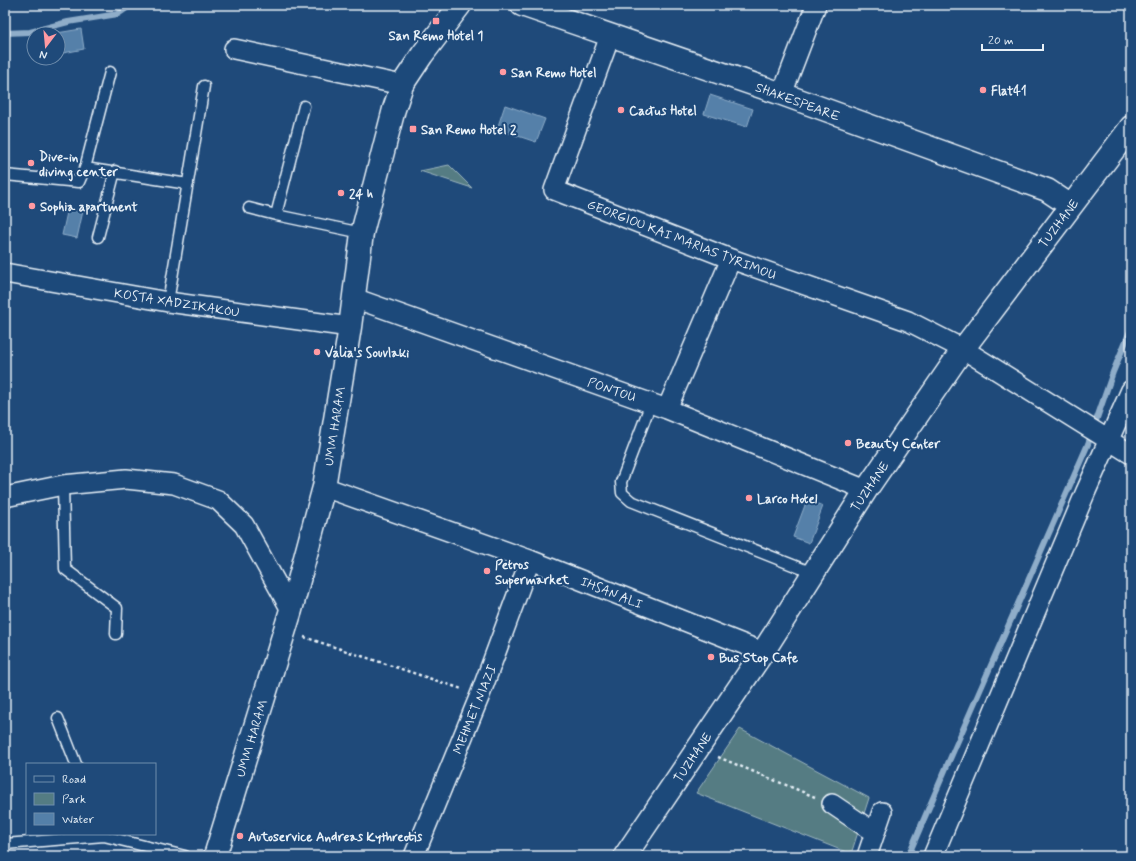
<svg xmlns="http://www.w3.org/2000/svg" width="1136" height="861" viewBox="0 0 1136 861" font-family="Mynerve,sans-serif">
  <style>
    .green { fill: #547c83; stroke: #9eb6be }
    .water { fill: #5480a9; stroke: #8fadc9 }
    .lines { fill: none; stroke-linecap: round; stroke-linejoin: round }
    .stream { stroke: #8fadc9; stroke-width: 6 }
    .lane-casing { stroke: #e8f1f8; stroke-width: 13 }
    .street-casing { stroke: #e8f1f8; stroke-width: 22 }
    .secondary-casing { stroke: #e8f1f8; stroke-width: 25 }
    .path { stroke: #e8f1f8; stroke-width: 2.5; stroke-dasharray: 3 3; stroke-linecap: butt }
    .lane { stroke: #1f4a7a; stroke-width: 10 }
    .street { stroke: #1f4a7a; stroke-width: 19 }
    .secondary { stroke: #1f4a7a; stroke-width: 22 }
    .poi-dot { fill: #ff9aa2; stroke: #1f4a7a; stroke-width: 1.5 }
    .labels { text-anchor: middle; stroke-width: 4; stroke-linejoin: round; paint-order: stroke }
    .poi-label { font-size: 13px; font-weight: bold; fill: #e8f1f8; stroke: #1f4a7a; text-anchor: start }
    .street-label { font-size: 13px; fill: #e8f1f8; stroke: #1f4a7a }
  </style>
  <rect width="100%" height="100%" fill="#1f4a7a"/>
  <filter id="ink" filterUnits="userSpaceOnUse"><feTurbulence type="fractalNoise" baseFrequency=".025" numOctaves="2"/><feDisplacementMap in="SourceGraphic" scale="8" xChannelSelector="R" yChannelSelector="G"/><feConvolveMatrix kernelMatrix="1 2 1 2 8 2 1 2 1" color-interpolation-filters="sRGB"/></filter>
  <g filter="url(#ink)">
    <path class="green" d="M449,165L472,188L420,171Z
      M740,729L869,798L851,854L696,793Z"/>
    <path class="water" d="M81,29L84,49L58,54V34H51Z
      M710,95L753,109L747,127L704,114Z
      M505,105L545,119L536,142L497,129Z
      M68,208L83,211L77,238L62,235Z
      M807,500L823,506L809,543L793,537Z"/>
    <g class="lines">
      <path class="stream" d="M5,33L30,32L68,22L118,14L131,5
        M908,856L946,768L1088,444L1113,372L1131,329"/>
      <defs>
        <path id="lane" d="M85,168L188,184
          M5,175L79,182L85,168L110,72
          M249,208L276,215L362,233
          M276,215L304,106
          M98,237L115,171
          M168,302L204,86
          M651,403L621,482L622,493L631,501L813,573
          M63,485L65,569L117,608L116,634
          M58,718L76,764
          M5,844L104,836L185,856"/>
        <path id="street" d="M610,36L554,190L731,259L908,321L963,349L1131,454
          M234,49L402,85
          M782,94L816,5
          M5,273L168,302L350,327
          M354,298L667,409L866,490
          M667,409L731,259
          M324,487L530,560L763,652
          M5,497L63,485L126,479L174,484L218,500L244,525L291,610
          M832,804L875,833
          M414,856L480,695L530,560
          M867,856L882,812
          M933,856L1086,491L1131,390"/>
        <path id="secondary" d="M522,5L782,94L1047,190L1071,206
          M215,856L291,610L324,487L350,327L362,233L394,109L402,85L422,55L460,5
          M625,856L763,652L866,490L963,349L1131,127"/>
      </defs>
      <use href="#lane" class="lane-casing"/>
      <use href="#street" class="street-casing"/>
      <use href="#secondary" class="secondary-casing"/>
      <path class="path" d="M304,637L462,689
        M718,757L815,797"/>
      <use href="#lane" class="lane"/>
      <use href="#street" class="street"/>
      <use href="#secondary" class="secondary"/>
    </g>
  </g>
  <g class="poi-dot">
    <rect x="432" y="17" width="8" height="8" rx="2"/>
    <circle cx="503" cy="72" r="4"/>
    <circle cx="983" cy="90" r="4"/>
    <circle cx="621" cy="110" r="4"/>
    <rect x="409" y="125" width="8" height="8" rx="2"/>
    <circle cx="31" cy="163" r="4"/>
    <circle cx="341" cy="193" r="4"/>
    <circle cx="32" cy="206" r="4"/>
    <circle cx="317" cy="352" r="4"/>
    <circle cx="848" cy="443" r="4"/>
    <circle cx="749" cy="498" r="4"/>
    <circle cx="487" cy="571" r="4"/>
    <circle cx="711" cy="657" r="4"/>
    <circle cx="240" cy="836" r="4"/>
  </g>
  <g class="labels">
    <g class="poi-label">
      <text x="436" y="40" text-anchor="middle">San Remo Hotel 1</text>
      <text x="511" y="77">San Remo Hotel</text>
      <text x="991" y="95">Flat41</text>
      <text x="629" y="115">Cactus Hotel</text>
      <text x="421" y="134">San Remo Hotel 2</text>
      <text x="39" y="161">Dive-in<tspan x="39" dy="15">diving center</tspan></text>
      <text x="349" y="198">24 h</text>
      <text x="40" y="211">Sophia apartment</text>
      <text x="325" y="357">Valia's Souvlaki</text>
      <text x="856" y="448">Beauty Center</text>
      <text x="757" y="503">Larco Hotel</text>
      <text x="495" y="569">Petros<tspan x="495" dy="15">Supermarket</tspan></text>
      <text x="719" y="662">Bus Stop Cafe</text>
      <text x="248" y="841">Autoservice Andreas Kythreotis</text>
    </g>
    <g class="street-label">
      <text transform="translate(798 101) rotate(20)" y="5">SHAKESPEARE</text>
      <text transform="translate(1058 223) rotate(-53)" y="5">TUZHANE</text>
      <text transform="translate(682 239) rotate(21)" y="5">GEORGIOU KAI MARIAS TYRIMOU</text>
      <text transform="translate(177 302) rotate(9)" y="5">KOSTA XADZIKAKOU</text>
      <text transform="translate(612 389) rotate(19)" y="5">PONTOU</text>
      <text transform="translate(334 426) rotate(-81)" y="5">UMM HARAM</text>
      <text transform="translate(869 486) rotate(-56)" y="5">TUZHANE</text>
      <text transform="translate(612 592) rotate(22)" y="5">IHSAN ALI</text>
      <text transform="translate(474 709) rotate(-68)" y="5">MEHMET NIAZI</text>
      <text transform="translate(251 738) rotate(-73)" y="5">UMM HARAM</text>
      <text transform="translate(692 757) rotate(-56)" y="5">TUZHANE</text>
    </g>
  </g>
  <rect width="1136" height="861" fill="none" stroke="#1f4a7a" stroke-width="20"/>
  <rect x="10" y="10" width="1116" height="841" fill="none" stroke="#e8f1f8" stroke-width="1.5" filter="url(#ink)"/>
  <rect x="26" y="763" width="130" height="72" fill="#1f4a7a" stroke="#6f8dac"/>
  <rect x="34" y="776" width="20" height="6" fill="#1f4a7a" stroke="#6f8dac"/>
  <text x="62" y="783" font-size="12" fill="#e8f1f8">Road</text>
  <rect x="34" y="793" width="20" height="12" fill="#547c83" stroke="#6f8dac"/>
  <text x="62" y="803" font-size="12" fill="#e8f1f8">Park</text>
  <rect x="34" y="813" width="20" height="12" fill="#5480a9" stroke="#6f8dac"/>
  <text x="62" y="823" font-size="12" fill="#e8f1f8">Water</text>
  <g transform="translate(46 46) rotate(196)"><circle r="19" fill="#1f4a7a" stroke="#6f8dac"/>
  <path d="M0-3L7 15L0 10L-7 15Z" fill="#ff9aa2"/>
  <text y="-6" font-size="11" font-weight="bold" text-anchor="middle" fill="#e8f1f8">N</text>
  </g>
  <path d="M982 44v6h61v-6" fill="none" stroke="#e8f1f8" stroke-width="2"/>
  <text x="988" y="44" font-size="12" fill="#e8f1f8" stroke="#1f4a7a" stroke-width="3" paint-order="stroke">20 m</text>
</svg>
